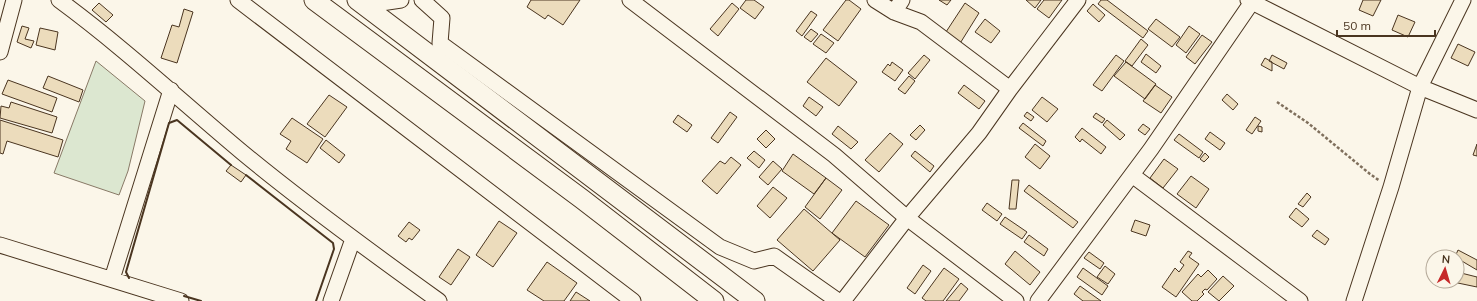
<svg xmlns="http://www.w3.org/2000/svg" width="1477" height="301" viewBox="0 0 1477 301" font-family="Mulish,sans-serif">
  <style>
    .green { fill: #dce7d0; stroke: #887966 }
    .building { fill: #ecdcbc; stroke: #4a3520 }
    .lines { fill: none; stroke-linecap: round; stroke-linejoin: round }
    .minor-casing { stroke: #4a3520; stroke-width: 17 }
    .major-casing { stroke: #4a3520; stroke-width: 21 }
    .path { stroke: #7f6f5c; stroke-width: 2.5; stroke-dasharray: 3 2; stroke-linecap: butt }
    .minor { stroke: #fbf6e9; stroke-width: 15 }
    .major { stroke: #fbf6e9; stroke-width: 19 }
    .wall { stroke: #4a3520; stroke-width: 2 }
  </style>
  <rect width="100%" height="100%" fill="#fbf6e9"/>
  <path class="green" d="M96,61L145,101L128,171L119,195L54,173Z"/>
  <path class="building" d="M531,0H580L563,25L548,15L545,19L527,7Z
    M746,0H754L764,7L755,19L740,8Z
    M846,0H849L861,9L838,41L823,30Z
    M939,0H951L947,5Z
    M1026,0H1041L1035,8Z
    M1044,0H1062L1049,18L1037,9Z
    M1101,0H1107L1148,31L1143,38L1098,4Z
    M1363,0H1381L1373,16L1359,10Z
    M99,3L113,15L106,22L92,10Z
    M732,3L739,9L718,36L710,29Z
    M965,3L979,13L959,45L944,35Z
    M1093,4L1105,15L1099,22L1087,11Z
    M184,9L193,12L177,63L161,58L172,25L179,27Z
    M811,11L817,15L802,36L796,31Z
    M1398,15L1415,22L1408,37L1392,30Z
    M985,19L1000,31L991,43L975,32Z
    M1156,19L1180,37L1172,47L1148,29Z
    M22,26L29,28L25,39L34,41L31,48L17,42Z
    M1189,26L1200,34L1186,53L1176,45Z
    M40,28L58,32L55,50L36,45Z
    M811,29L818,34L811,42L804,37Z
    M821,34L834,43L826,53L813,44Z
    M1202,35L1212,42L1195,64L1186,57Z
    M1141,39L1148,45L1132,66L1125,61Z
    M1458,44L1475,52L1468,66L1451,58Z
    M1146,54L1161,66L1156,73L1141,62Z
    M924,55L930,60L915,79L908,73Z
    M1116,55L1124,61L1102,91L1093,85Z
    M1272,55L1287,63L1284,69L1269,61Z
    M826,58L857,82L839,106L807,82Z
    M1265,58L1272,62V71L1261,65Z
    M892,62L903,70L895,81L882,72L888,64L890,66Z
    M1126,62L1156,84L1145,99L1114,76Z
    M48,76L83,90L79,102L43,88Z
    M909,76L915,81L905,94L898,89Z
    M8,80L57,98L52,112L2,94Z
    M964,85L985,101L979,109L958,93Z
    M1155,85L1172,97L1161,113L1143,101Z
    M1227,94L1238,104L1233,110L1222,100Z
    M329,95L347,107L325,137L307,124Z
    M809,97L823,107L816,116L803,106Z
    M1042,97L1058,109L1047,122L1032,110Z
    M11,102L57,117L52,133L0,118L1,106L9,108Z
    M730,112L737,117L718,143L711,138Z
    M1027,112L1034,117L1031,121L1024,116Z
    M1096,113L1105,119L1102,123L1093,117Z
    M678,115L692,125L687,132L673,122Z
    M1255,117L1261,121L1252,134L1246,130Z
    M292,118L323,139L307,163L286,149L291,141L280,134Z
    M0,120L63,140L58,157L7,141L3,154L0,153Z
    M1107,120L1125,135L1120,140L1103,125Z
    M1023,123L1046,141L1043,146L1019,128Z
    M1143,124L1150,129L1145,135L1138,130Z
    M920,125L925,130L916,140L910,135Z
    M838,126L858,142L851,149L832,134Z
    M1258,126L1262,127V132L1258,131Z
    M1082,128L1106,147L1101,154L1082,139L1080,142L1075,137Z
    M766,130L775,139L766,148L757,139Z
    M1210,132L1225,143L1220,150L1205,139Z
    M890,133L903,144L879,172L865,160Z
    M1179,134L1203,152L1199,158L1174,140Z
    M326,140L345,155L339,163L320,148Z
    M1035,144L1050,156L1040,169L1025,157Z
    M1477,144V156L1473,155Z
    M754,151L765,160L759,168L747,158Z
    M915,151L934,166L930,172L911,156Z
    M1205,153L1209,157L1204,162L1200,159Z
    M793,154L826,178L814,194L782,171Z
    M731,157L741,165L717,194L702,181L720,161L725,164Z
    M1164,159L1178,169L1163,188L1150,178Z
    M773,161L782,169L768,185L759,177Z
    M231,165L246,175L241,182L226,171Z
    M1191,176L1209,189L1196,208L1177,194Z
    M826,178L842,190L820,219L805,207Z
    M1012,180H1019L1016,209H1009Z
    M1029,185L1078,222L1073,228L1024,191Z
    M773,187L787,198L770,218L757,206Z
    M1307,193L1311,197L1303,207L1298,204Z
    M856,201L889,225L865,257L832,233Z
    M987,203L1002,214L997,221L982,210Z
    M1296,208L1309,219L1302,227L1289,217Z
    M804,209L840,240L813,271L777,240Z
    M1005,217L1027,232L1022,239L1000,224Z
    M1135,220L1150,225L1146,236L1131,231Z
    M499,221L517,233L493,267L476,255Z
    M409,222L420,230L412,240L409,238L406,242L398,236Z
    M1317,230L1329,239L1325,245L1312,236Z
    M1029,235L1048,249L1044,256L1024,242Z
    M458,249L470,257L451,285L439,277Z
    M1458,250L1477,260V270L1455,257Z
    M1015,251L1040,272L1030,285L1005,264Z
    M1188,251L1192,253L1189,257L1199,264L1176,297L1162,287L1175,268L1179,272L1184,265L1180,262Z
    M1089,252L1104,263L1100,269L1084,258Z
    M547,262L577,283L564,301H544L527,290Z
    M923,265L931,271L915,294L907,288Z
    M1105,266L1115,274L1108,284L1097,277Z
    M944,268L959,279L943,301H926L922,298Z
    M1083,268L1108,286L1102,295L1077,277Z
    M1208,270L1217,279L1207,290L1205,289L1202,292L1204,294L1197,301H1192L1182,292L1198,274L1201,277Z
    M1457,272L1477,277V287L1453,282L1457,281Z
    M1223,276L1234,286L1219,301L1208,292Z
    M961,283L968,289L959,301H946Z
    M1080,286L1101,301H1083L1074,294Z
    M576,292L590,301H570Z"/>
  <g class="lines">
    <defs>
      <path id="minor" d="M59,0C123,47 182,102 243,153C306,205 372,253 439,301
        M238,0L633,301
        M378,0L381,3L401,0
        M422,0L442,18L440,43L720,247L754,261L774,256L838,301
        M630,0L834,155L907,218L1016,301
        M875,0L894,12L921,22L1010,89
        M1248,0L1420,87L1477,110
        M894,12L902,0
        M0,52L14,0
        M1132,175L1300,301
        M0,245L181,301
        M112,279L171,90
        M331,301L353,239
        M843,301L907,218L979,133L1010,89L1078,0
        M1038,301L1151,149L1252,2
        M1354,301L1391,187L1420,87L1463,0"/>
      <path id="major" d="M314,0L582,199L714,301
        M357,0L755,301"/>
    </defs>
    <use href="#minor" class="minor-casing"/>
    <use href="#major" class="major-casing"/>
    <path class="path" d="M1277,102L1308,123L1370,174L1380,181"/>
    <use href="#minor" class="minor"/>
    <use href="#major" class="major"/>
    <path class="wall" d="M246,175L333,243L334,249L316,301
      M129,278L126,272L169,123L177,120L231,165
      M184,296L201,301"/>
  </g>
  <g transform="translate(1445 269) rotate(5)"><circle r="19" fill="#fbf6e9" stroke="#b4a999"/>
  <path d="M0-3L7 15L0 10L-7 15Z" fill="#c62828"/>
  <text y="-6" font-size="11" font-weight="bold" text-anchor="middle" fill="#4a3520">N</text>
  </g>
  <path d="M1337 30v6h98v-6" fill="none" stroke="#4a3520" stroke-width="2"/>
  <text x="1343" y="30" font-size="12" fill="#4a3520" stroke="#fbf6e9" stroke-width="3" paint-order="stroke">50 m</text>
</svg>
